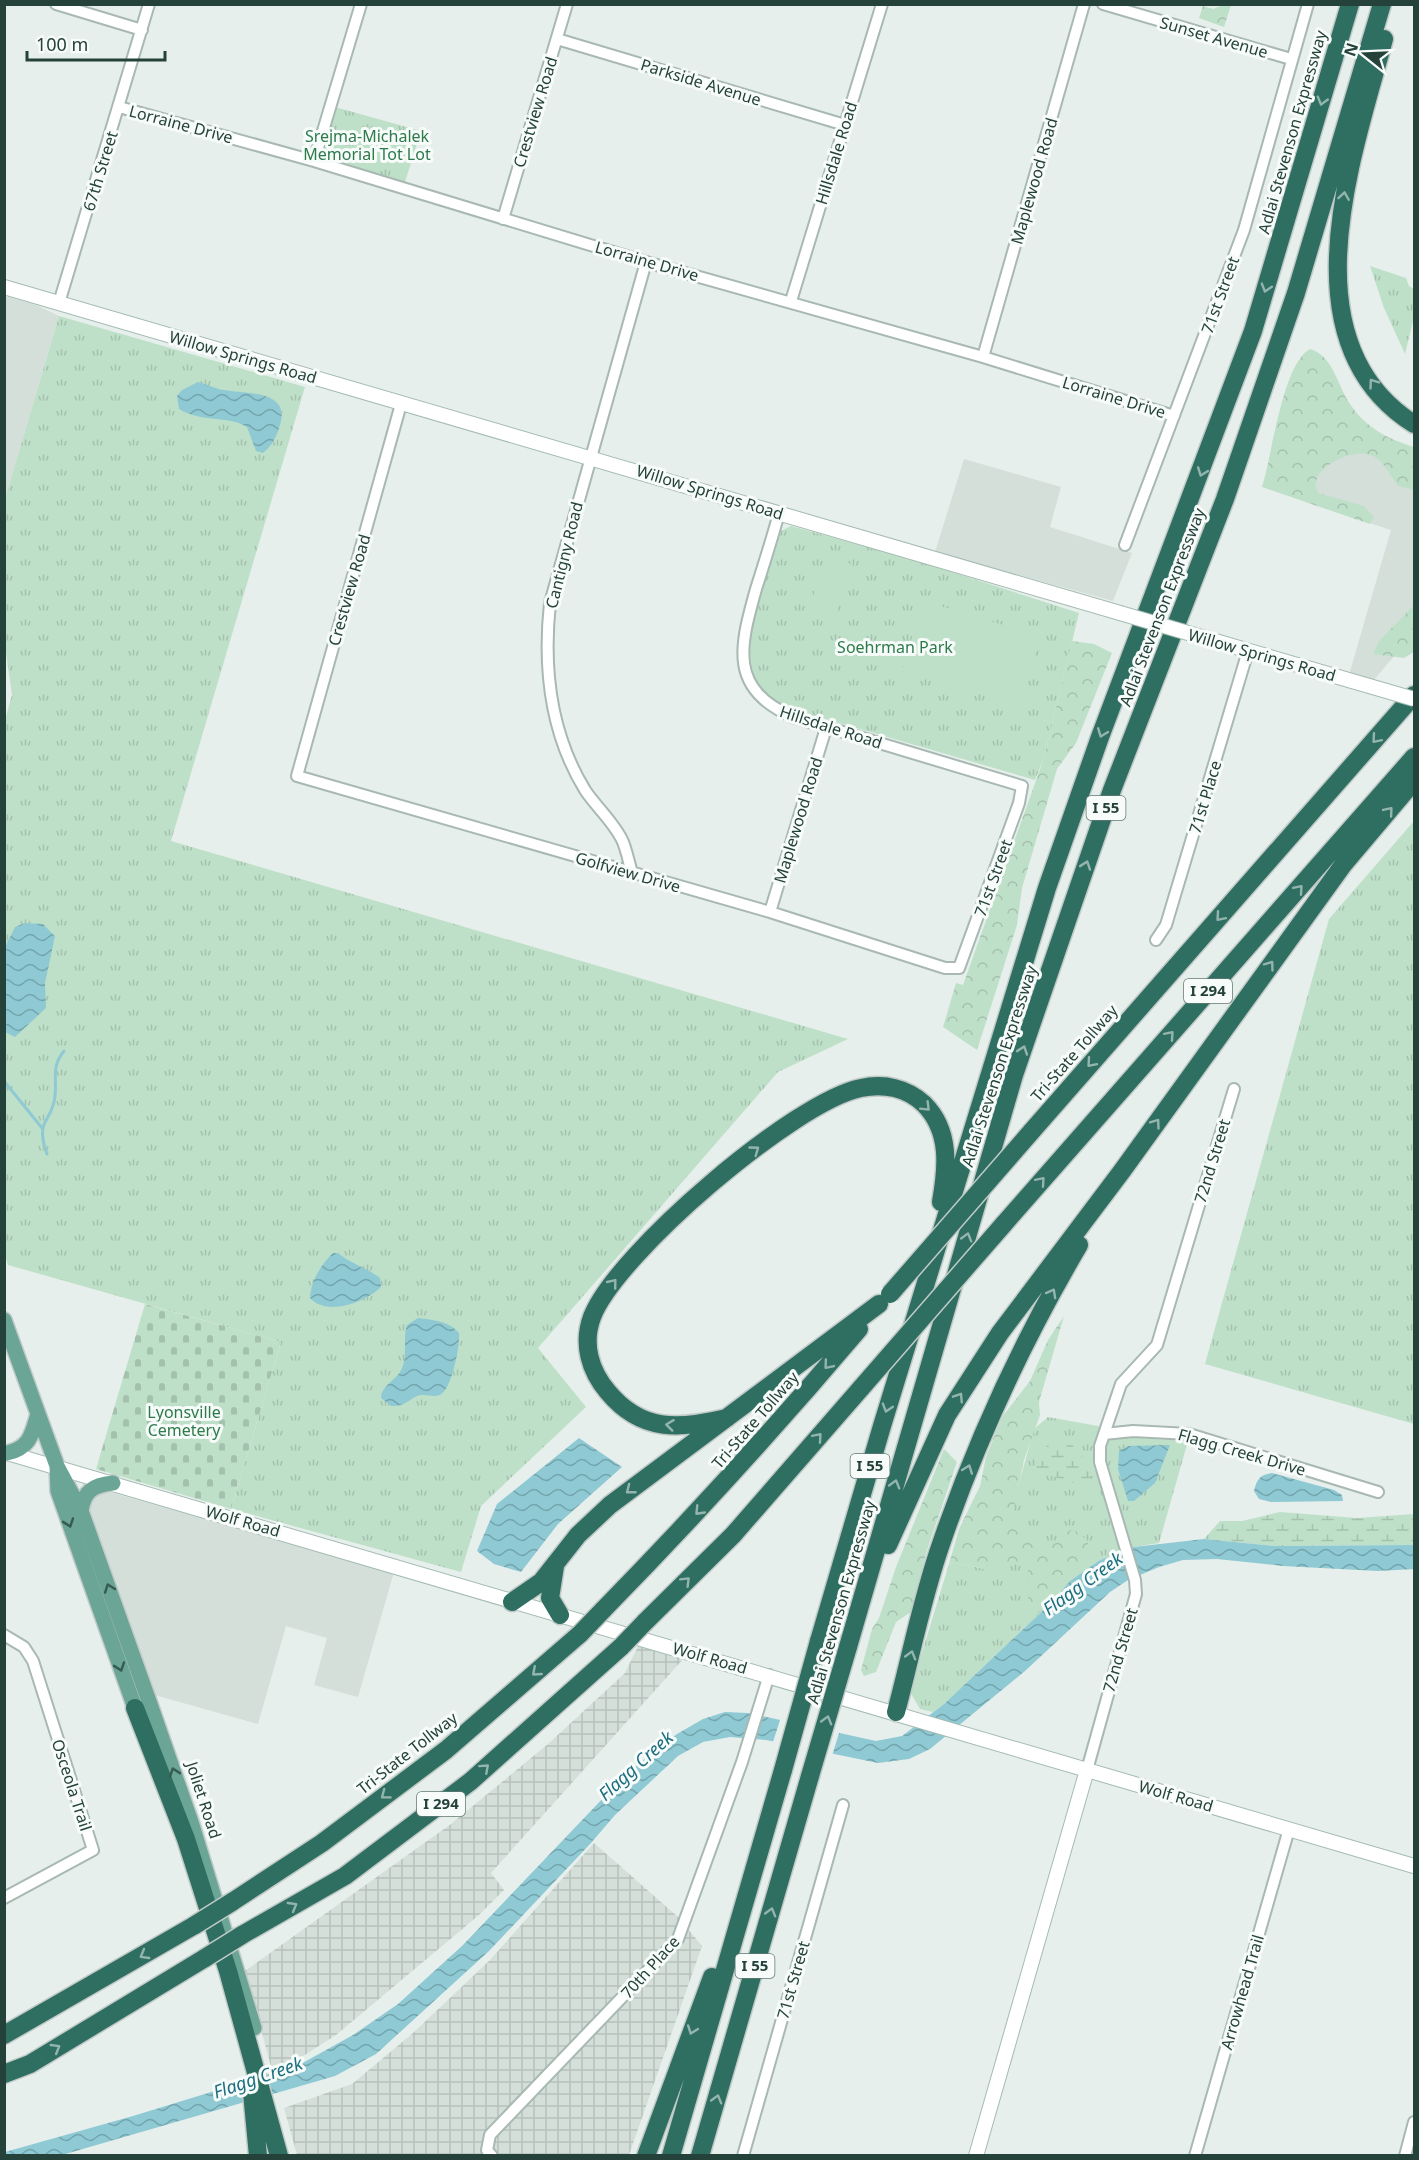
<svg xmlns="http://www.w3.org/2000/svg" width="1419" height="2160" viewBox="0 0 1419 2160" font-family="'Noto Sans',sans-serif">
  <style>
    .built { fill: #d4dfda }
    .industrial { fill: url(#industrial-grid) }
    .grass { fill: url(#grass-tufts) }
    .forest { fill: url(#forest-crowns) }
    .wetland { fill: url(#wetland-marsh) }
    .cemetery { fill: url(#cemetery-stones) }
    .garden { fill: #bfe0c8 }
    .water { fill: url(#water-waves) }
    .pier { fill: #e6efeb }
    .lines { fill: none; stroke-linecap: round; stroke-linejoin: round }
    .stream { stroke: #8ec9d4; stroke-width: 3 }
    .street-casing { stroke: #a8b8b2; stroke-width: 14 }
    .secondary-casing { stroke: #a4bbb3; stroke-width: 16 }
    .primary-casing { stroke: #c2cac8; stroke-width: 18 }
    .highway-casing { stroke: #c2cac8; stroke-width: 21 }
    .street { stroke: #fff; stroke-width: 10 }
    .secondary { stroke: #fff; stroke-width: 14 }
    .primary { stroke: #6aa596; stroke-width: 15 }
    .highway { stroke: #2f6f62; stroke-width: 18 }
    .secondary-bridge-casing { stroke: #a4bbb3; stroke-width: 16; stroke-linecap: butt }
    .highway-bridge-casing { stroke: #c2cac8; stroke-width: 21; stroke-linecap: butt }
    .secondary-bridge { stroke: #fff; stroke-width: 14 }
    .highway-bridge { stroke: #2f6f62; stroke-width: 18 }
    .oneway { stroke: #93b5ae }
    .oneway2 { stroke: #365b51 }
    .labels { text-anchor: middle; stroke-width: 6; stroke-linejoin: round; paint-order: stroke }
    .shield { fill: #f7fbf9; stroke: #637a73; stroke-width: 1.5 }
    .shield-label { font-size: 15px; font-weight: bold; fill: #24423a }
    .street-label { font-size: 16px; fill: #24423a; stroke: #f7fbf9 }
    .park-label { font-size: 16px; fill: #2d7a4b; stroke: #f7fbf9 }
    .water-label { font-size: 18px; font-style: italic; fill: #1c6f80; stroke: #f7fbf9 }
  </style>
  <defs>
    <pattern id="industrial-grid" width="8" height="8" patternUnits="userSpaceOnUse" patternTransform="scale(1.5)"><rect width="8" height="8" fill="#d4dfda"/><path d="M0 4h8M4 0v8" fill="none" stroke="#b6c1bc"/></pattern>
    <pattern id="grass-tufts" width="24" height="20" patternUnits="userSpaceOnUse" patternTransform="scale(1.5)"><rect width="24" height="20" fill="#bfe0c8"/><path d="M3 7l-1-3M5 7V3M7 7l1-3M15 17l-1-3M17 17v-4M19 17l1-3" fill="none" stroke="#a4c1ad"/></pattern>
    <pattern id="forest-crowns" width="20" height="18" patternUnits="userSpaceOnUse" patternTransform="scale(1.5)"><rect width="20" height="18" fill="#bfe0c8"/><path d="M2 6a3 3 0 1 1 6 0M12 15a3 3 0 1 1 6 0" fill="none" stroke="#a4c1ad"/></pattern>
    <pattern id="wetland-marsh" width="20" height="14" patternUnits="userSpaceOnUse" patternTransform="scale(1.5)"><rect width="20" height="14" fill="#bfe0c8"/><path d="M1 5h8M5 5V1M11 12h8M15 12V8" fill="none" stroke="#a4c1ad"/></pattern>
    <pattern id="cemetery-stones" width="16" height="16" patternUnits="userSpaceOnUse" patternTransform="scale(1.5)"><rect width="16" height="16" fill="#bfe0c8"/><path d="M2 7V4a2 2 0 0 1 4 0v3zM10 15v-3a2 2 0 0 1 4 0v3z" fill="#a4c1ad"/></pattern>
    <pattern id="water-waves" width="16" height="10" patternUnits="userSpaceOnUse" patternTransform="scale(1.5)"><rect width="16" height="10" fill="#8ec9d4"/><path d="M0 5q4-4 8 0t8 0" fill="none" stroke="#74a5ad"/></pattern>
  </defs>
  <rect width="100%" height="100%" fill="#e6efeb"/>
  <path class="built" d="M5,296L36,305L59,316L5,499Z
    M1331,427L1414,457V633L1372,682L1349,675L1391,530L1305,502Z
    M964,459L1061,487L1050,527L1132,553L1113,601L935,552Z
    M98,1493H113L394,1572L358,1697L314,1685L327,1638L286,1626L258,1724L151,1694L90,1523L88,1499Z"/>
  <path class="industrial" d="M639,1644L685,1657L491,1873L504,1890L479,1915L336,2035L300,2058L272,2070L245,1971L451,1824L548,1744L625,1673Z
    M594,1843L678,1917L702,1946L629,2155H297L284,2108L352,2084L413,2033L490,1960Z"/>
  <path class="grass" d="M335,107L421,131L404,185L322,159L321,153Z
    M1370,266L1406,278L1409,286L1414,289V317L1405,354L1384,308Z
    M59,316L305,387L171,841L848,1039L778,1072L538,1348L586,1407L481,1506L461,1572L231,1509L281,1342L8,1265L5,1255L4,724L12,695L4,639L5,499Z
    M791,526L921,562L1079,613L1044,758L1035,780L805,713C790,708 775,703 764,692C731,655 766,582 778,541L781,531Z
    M1414,821V1424L1205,1364L1329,919Z
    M1048,1417L1098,1426L1125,1437L1188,1441L1159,1543L1134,1547L1100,1560L1070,1581L1053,1601L944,1704L933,1712L920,1709L910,1692L949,1564L955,1563L986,1569L1012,1508L1034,1429Z"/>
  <path class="forest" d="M1223,5H1231L1224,27L1199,18L1203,6L1213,9Z
    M1310,349C1333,355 1338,387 1350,404C1366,428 1388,439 1414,447V490L1398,486C1389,475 1385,461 1371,455C1352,447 1305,470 1318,493L1364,506L1374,517L1370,524L1262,487C1272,457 1282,364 1310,349Z
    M1414,605V652L1404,658L1373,654L1379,641Z
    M1072,641L1094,644L1112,653L1076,743L1057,769L1022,888L1017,925L977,1050L943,1027L956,983L963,985L1044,758Z
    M1064,1316L1039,1402L1040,1415L1024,1460L1010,1525L1023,1524L1032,1541C1059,1549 1049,1542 1068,1530L1079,1532C1090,1544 1093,1550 1092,1566L1070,1581L1029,1623C1026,1603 1031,1585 1027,1564L1022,1561L986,1569L955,1563L949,1564L959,1529L980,1486L986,1457L1002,1417L1030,1381L1048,1340Z
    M944,1449L957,1462L927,1550L911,1612L896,1622L876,1672L864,1676L861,1670L872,1629L879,1618L896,1567Z"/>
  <path class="wetland" d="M1064,1440C1084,1450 1086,1466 1094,1484L1089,1488L1036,1471C1035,1453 1047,1441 1064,1440Z
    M1280,1512L1357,1518L1414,1514V1545L1275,1546L1204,1539L1220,1521H1242Z"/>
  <path class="cemetery" d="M145,1304L281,1342L231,1509L96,1469Z"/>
  <path class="garden" d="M825,556L851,564L836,616L810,608Z
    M923,601L1040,636L1019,706L902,670Z"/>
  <path class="water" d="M198,382C207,384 215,389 224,390C246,394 291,390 280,425C277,436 272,446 263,453L256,451L247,427C227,415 202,423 179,409L177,396L182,390Z
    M25,923L43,924L55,936L45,983L46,1008L15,1037L5,1032V947L15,927Z
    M333,1253H338C351,1264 366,1267 380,1278L381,1287C366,1302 327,1317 310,1298C311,1280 321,1265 333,1253Z
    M418,1318C433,1320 449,1321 459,1333C460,1346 452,1389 440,1395C433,1398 425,1393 417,1396C407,1401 403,1407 391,1406L381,1398C381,1387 394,1381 400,1372C409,1357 402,1341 407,1325Z
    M579,1438L622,1467L558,1524L521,1572L494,1564L477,1551L497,1504Z
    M1170,1445L1155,1483L1134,1501H1128L1118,1469L1119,1451L1128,1446Z
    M1272,1473L1334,1490L1342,1495L1343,1501L1271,1502L1259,1499L1254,1491C1257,1480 1259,1475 1272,1473Z
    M1204,1539L1275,1546L1414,1545V1569L1378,1571L1283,1566L1217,1559L1183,1560L1159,1567L1128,1580L1110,1592L1025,1671L930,1749L909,1759L878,1763L766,1740L730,1737L703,1742L678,1756L615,1815L591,1843L489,1951L376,2054L335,2076L62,2155L5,2156V2152L133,2116L299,2065L353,2035L398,2004L462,1946L627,1773L677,1734L703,1719L725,1712L748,1713L876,1741L902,1736L944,1704L1053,1601L1070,1581L1100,1560L1134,1547Z"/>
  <path class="pier" d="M781,1717L840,1730L832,1756L772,1745Z"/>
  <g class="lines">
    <path class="stream" d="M4,1081L42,1128
      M47,1154C34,1118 53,1122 55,1096C57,1077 51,1067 64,1051"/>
    <defs>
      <path id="street" d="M56,4L142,30
        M1103,4L1291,59
        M557,39L845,125
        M119,107L314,161L646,262L983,357L1174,416
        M314,161L361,4
        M503,219L567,4
        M791,301L882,4
        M59,303L149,4
        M983,357L1084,4
        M401,404L297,776L770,912L945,968H959L1019,803L1022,786L793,717C728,689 740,646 756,589C764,564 772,539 779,513
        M1125,545L1244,230L1308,4
        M632,873C629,863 627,852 623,842C615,823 596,807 585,790C550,733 543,668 550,603L646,262
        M770,912L826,728
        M1156,940L1166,925L1248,651
        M1104,1434L1133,1431L1189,1434L1378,1492
        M4,1635L24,1647L33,1661L93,1850L4,1898
        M1087,1770L1136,1594L1135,1580L1100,1462V1446L1121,1384L1157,1345L1234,1089
        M492,2156L487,2150L490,2135L678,1939L742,1762L769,1675
        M743,2156L843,1805
        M1195,2156L1289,1829
        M1405,2156L1414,2122"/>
      <path id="secondary" d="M4,287L1120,613
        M1205,638L1352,681
        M4,1452L1414,1866
        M976,2156L1087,1770"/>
      <path id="primary" d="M4,1320L57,1466L81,1511L150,1704L191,1822L254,2028
        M7,1453C30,1448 32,1434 38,1414
        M57,1466L58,1491L135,1708
        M81,1511C84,1491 93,1485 113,1483"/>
      <path id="highway" d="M1384,39C1353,155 1284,342 1414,424
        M1031,1132L1414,695
        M1003,1225L1414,757
        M727,1418C680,1429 642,1433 608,1392C590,1371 582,1344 592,1317C616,1254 795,1101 861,1088C884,1083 907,1088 924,1104C951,1131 947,1168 941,1202
        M888,1545L947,1415L1000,1333L1122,1171L1343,865L1414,781
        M555,1566L550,1598L560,1615
        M512,1602L541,1582L578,1535L610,1505L879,1304
        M603,1610C692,1519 777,1426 859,1329
        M645,1622L733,1535L862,1387
        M819,1641L882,1426L1047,888L1100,737L1253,331L1350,4
        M848,1647L1014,1075L1112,790L1225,499L1296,293L1382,4
        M135,1708L186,1839L228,1971L279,2156
        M896,1712C911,1656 922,1598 941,1544C977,1439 1023,1340 1079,1245
        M232,1902L322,1843L446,1750L580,1634
        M242,1935L345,1876L471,1781L621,1647
        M4,2035L195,1925
        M4,2074L30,2064L205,1958
        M252,2093L258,2156
        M646,2156L712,1977
        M671,2156L783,1770
        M700,2156L810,1776"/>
    </defs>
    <use href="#street" class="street-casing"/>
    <use href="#secondary" class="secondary-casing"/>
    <use href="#primary" class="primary-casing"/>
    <use href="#highway" class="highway-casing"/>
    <use href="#street" class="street"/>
    <use href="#secondary" class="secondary"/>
    <use href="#primary" class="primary"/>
    <use href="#highway" class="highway"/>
    <defs>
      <path id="secondary-bridge" d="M1120,613L1205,638
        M1352,681L1414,699"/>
      <path id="highway-bridge" d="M890,1294L1031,1132
        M862,1387L1003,1225
        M580,1634L603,1610
        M621,1647L645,1622
        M783,1770L819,1641
        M810,1776L848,1647
        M195,1925L232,1902
        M205,1958L242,1935"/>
    </defs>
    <use href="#secondary-bridge" class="secondary-bridge-casing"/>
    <use href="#highway-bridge" class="highway-bridge-casing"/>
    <use href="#secondary-bridge" class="secondary-bridge"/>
    <use href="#highway-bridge" class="highway-bridge"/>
  </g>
  <defs><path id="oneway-chevron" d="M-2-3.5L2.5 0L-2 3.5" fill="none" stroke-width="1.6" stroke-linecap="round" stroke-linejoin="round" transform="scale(1.5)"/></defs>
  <g class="oneway">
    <use href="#oneway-chevron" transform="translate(1322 101) rotate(106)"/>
    <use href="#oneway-chevron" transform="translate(1344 196) rotate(-81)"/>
    <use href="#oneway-chevron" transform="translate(1266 288) rotate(107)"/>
    <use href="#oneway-chevron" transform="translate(1373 383) rotate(-126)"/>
    <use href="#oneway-chevron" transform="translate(1202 472) rotate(110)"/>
    <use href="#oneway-chevron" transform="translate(1102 733) rotate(111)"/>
    <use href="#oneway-chevron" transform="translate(1376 739) rotate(131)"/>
    <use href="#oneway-chevron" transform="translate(1389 811) rotate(-50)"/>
    <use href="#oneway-chevron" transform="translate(1086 865) rotate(-71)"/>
    <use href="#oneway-chevron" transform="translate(1299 889) rotate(-49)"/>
    <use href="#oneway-chevron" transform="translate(1220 917) rotate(131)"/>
    <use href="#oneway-chevron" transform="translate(1270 965) rotate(-54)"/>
    <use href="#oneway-chevron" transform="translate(1170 1035) rotate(-49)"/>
    <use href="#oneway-chevron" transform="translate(1023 1050) rotate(-71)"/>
    <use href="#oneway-chevron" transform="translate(1091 1063) rotate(131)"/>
    <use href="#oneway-chevron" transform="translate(926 1107) rotate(45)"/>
    <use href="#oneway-chevron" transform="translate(1156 1123) rotate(-54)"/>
    <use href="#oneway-chevron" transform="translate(755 1150) rotate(-36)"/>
    <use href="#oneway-chevron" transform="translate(1041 1181) rotate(-49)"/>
    <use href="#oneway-chevron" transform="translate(967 1237) rotate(-74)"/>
    <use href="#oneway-chevron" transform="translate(613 1283) rotate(-51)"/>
    <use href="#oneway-chevron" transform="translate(1052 1293) rotate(-61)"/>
    <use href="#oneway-chevron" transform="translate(828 1365) rotate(130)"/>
    <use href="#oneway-chevron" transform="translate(959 1397) rotate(-57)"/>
    <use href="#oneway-chevron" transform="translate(887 1408) rotate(107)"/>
    <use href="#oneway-chevron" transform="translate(670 1425) rotate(-173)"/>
    <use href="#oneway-chevron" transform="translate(818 1437) rotate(-49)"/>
    <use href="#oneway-chevron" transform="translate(968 1469) rotate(-70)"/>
    <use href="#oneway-chevron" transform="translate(895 1484) rotate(-74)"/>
    <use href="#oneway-chevron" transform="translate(630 1490) rotate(142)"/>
    <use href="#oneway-chevron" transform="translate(699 1511) rotate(134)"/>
    <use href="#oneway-chevron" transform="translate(686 1581) rotate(-45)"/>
    <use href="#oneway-chevron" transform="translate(911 1655) rotate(-74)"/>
    <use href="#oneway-chevron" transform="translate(536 1672) rotate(139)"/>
    <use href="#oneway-chevron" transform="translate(827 1720) rotate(-74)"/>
    <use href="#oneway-chevron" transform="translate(485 1768) rotate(-42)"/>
    <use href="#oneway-chevron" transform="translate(385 1795) rotate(143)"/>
    <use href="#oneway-chevron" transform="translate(293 1906) rotate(-30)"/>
    <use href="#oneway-chevron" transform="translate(771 1912) rotate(-74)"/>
    <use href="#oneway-chevron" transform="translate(144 1955) rotate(150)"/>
    <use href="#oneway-chevron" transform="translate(692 2030) rotate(110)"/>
    <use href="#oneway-chevron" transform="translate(56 2048) rotate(-31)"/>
    <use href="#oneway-chevron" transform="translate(717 2099) rotate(-74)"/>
  </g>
  <g class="oneway2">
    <use href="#oneway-chevron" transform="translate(69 1523) rotate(71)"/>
    <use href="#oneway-chevron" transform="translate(109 1588) rotate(-110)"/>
    <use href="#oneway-chevron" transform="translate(120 1667) rotate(71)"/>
    <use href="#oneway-chevron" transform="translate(174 1772) rotate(-109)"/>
  </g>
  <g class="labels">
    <g class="shield">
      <rect x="1086.5" y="796" width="39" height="24" rx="4.5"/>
      <rect x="1184" y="979" width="48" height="24" rx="4.5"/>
      <rect x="850.5" y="1454" width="39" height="24" rx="4.5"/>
      <rect x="417" y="1792" width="48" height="24" rx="4.5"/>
      <rect x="735.5" y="1954" width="39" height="24" rx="4.5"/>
    </g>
    <g class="shield-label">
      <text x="1106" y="813">I 55</text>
      <text x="1208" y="996">I 294</text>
      <text x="870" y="1471">I 55</text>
      <text x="441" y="1809">I 294</text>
      <text x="755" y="1971">I 55</text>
    </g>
    <g class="street-label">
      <text transform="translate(1214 37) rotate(16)" y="6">Sunset Avenue</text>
      <text transform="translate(701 82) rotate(17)" y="6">Parkside Avenue</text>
      <text transform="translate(535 112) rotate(-73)" y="6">Crestview Road</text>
      <text transform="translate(181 124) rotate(15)" y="6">Lorraine Drive</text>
      <text transform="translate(1292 132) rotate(-74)" y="6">Adlai Stevenson Expressway</text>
      <text transform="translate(836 153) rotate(-73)" y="6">Hillsdale Road</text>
      <text transform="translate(100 171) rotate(-73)" y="6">67th Street</text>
      <text transform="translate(1034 181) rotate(-74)" y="6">Maplewood Road</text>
      <text transform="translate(647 261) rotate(16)" y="6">Lorraine Drive</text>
      <text transform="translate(1220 295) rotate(-70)" y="6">71st Street</text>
      <text transform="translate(243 357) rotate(16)" y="6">Willow Springs Road</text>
      <text transform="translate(1114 397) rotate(17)" y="6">Lorraine Drive</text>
      <text transform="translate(710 492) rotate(17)" y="6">Willow Springs Road</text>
      <text transform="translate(564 555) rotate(-76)" y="6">Cantigny Road</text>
      <text transform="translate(349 590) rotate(-74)" y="6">Crestview Road</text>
      <text transform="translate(1162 607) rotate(-69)" y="6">Adlai Stevenson Expressway</text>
      <text transform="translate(1262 655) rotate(16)" y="6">Willow Springs Road</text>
      <text transform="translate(831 727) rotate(18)" y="6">Hillsdale Road</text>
      <text transform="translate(1205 797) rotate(-73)" y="6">71st Place</text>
      <text transform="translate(798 820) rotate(-73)" y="6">Maplewood Road</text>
      <text transform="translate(628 872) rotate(16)" y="6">Golfview Drive</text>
      <text transform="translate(993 878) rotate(-70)" y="6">71st Street</text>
      <text transform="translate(1074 1053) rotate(-49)" y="6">Tri-State Tollway</text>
      <text transform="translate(999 1066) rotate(-72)" y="6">Adlai Stevenson Expressway</text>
      <text transform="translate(1212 1161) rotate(-73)" y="6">72nd Street</text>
      <text transform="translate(755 1420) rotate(-49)" y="6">Tri-State Tollway</text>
      <text transform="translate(1242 1452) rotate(16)" y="6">Flagg Creek Drive</text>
      <text transform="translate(243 1521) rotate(16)" y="6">Wolf Road</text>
      <text transform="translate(841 1602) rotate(-74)" y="6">Adlai Stevenson Expressway</text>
      <text transform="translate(1120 1650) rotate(-74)" y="6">72nd Street</text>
      <text transform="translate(710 1658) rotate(16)" y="6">Wolf Road</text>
      <text transform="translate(407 1753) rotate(-38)" y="6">Tri-State Tollway</text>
      <text transform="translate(72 1785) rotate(72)" y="6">Osceola Trail</text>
      <text transform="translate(1176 1796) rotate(16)" y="6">Wolf Road</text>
      <text transform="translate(204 1800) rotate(72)" y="6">Joliet Road</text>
      <text transform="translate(650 1967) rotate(-48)" y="6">70th Place</text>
      <text transform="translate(793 1980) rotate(-74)" y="6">71st Street</text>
      <text transform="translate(1242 1992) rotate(-74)" y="6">Arrowhead Trail</text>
    </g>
    <g class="park-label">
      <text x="367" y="142">Srejma-Michalek<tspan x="367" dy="18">Memorial Tot Lot</tspan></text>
      <text x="895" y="653">Soehrman Park</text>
      <text x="184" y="1418">Lyonsville<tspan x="184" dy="18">Cemetery</tspan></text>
    </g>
    <g class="water-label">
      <text transform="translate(1083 1584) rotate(-36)" y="6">Flagg Creek</text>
      <text transform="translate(636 1766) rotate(-42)" y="6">Flagg Creek</text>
      <text transform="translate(258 2078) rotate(-19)" y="6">Flagg Creek</text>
    </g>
  </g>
  <rect width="1419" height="2160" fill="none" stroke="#24423a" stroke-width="12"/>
  <g transform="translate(1365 54) rotate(288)" stroke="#f7fbf9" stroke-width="4.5" paint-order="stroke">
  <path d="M0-4.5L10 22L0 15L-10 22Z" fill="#24423a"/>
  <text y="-9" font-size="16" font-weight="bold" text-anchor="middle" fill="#24423a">N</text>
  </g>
  <path d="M27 51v9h138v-9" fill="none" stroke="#24423a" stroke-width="3"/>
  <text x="36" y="51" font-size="18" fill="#24423a" stroke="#f7fbf9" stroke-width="4.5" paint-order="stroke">100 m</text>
</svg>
